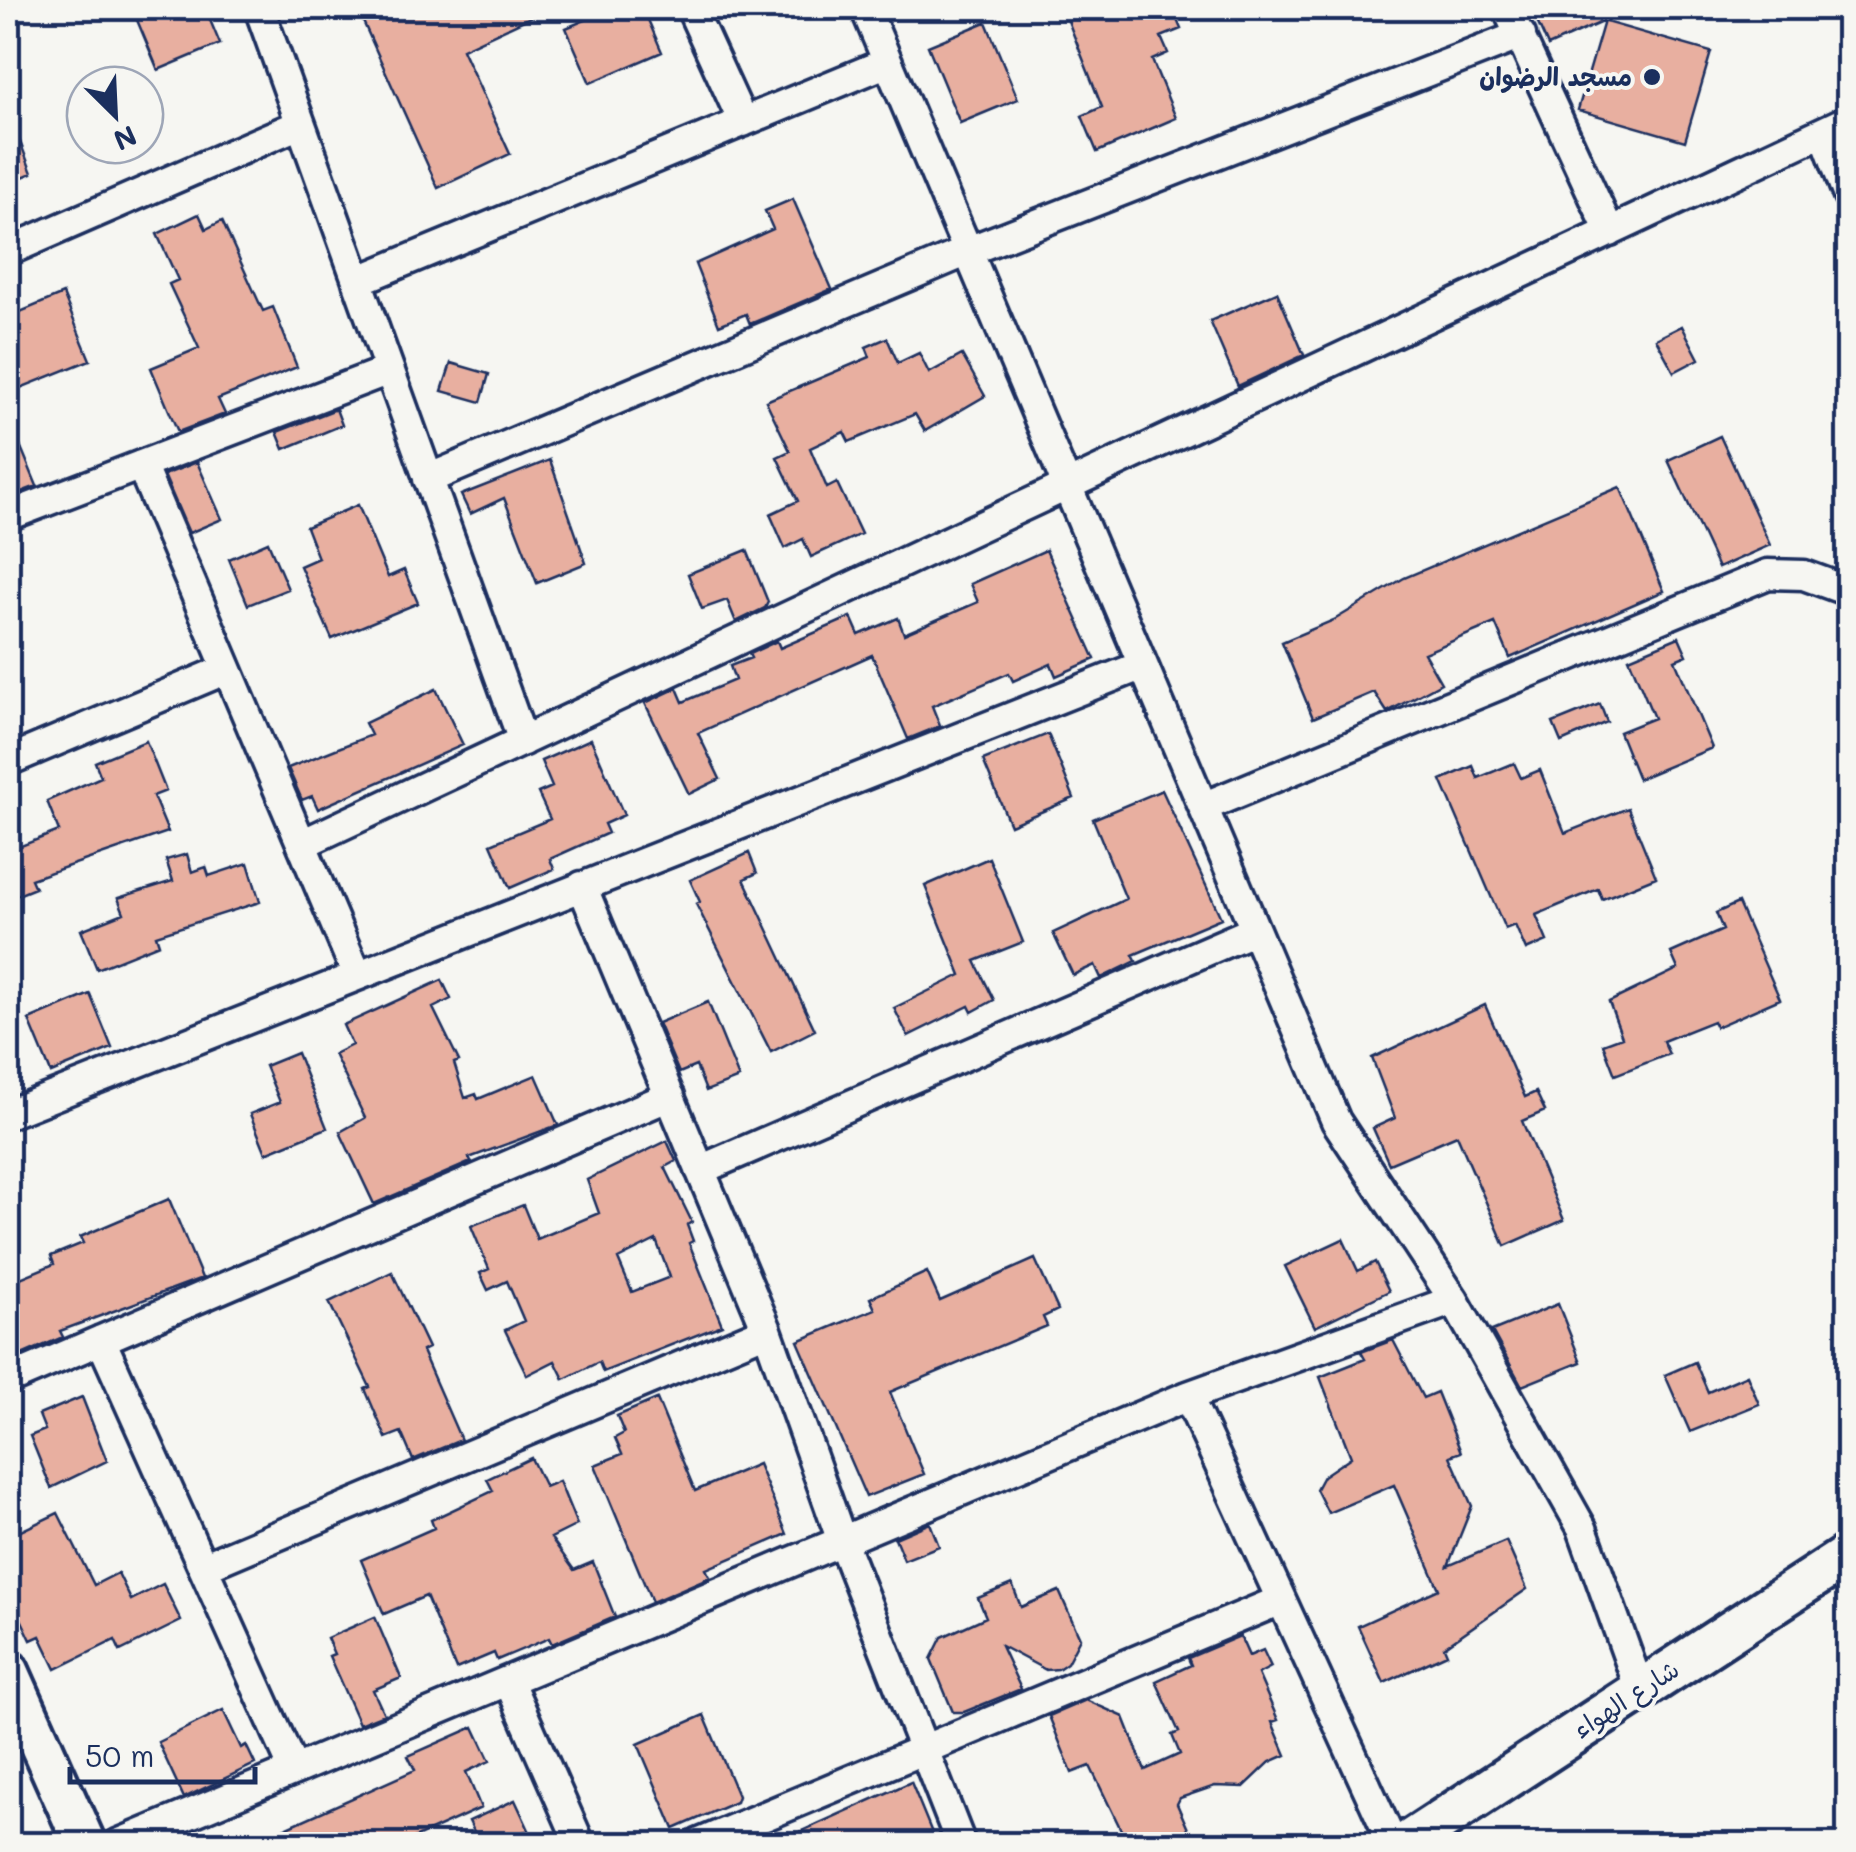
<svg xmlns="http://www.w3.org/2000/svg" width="1856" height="1852" viewBox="0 0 1856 1852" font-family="Mali,'Playpen Sans Arabic',sans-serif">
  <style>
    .building { fill: #e8afa0; stroke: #1b2f5e; stroke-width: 2.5; fill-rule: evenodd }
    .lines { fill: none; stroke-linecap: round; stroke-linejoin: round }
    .street-casing { stroke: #1b2f5e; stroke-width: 35 }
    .secondary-casing { stroke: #1b2f5e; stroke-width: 48 }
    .street { stroke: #f6f6f2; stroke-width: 28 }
    .secondary { stroke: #f6f6f2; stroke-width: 40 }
    .poi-dot { fill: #1b2f5e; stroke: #f6f6f2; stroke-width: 4 }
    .labels { text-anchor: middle; stroke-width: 8; stroke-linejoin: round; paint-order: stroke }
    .poi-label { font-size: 25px; font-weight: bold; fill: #1b2f5e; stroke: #f6f6f2; text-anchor: end }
    .street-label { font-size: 25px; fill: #1b2f5e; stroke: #f6f6f2 }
  </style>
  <rect width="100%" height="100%" fill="#f6f6f2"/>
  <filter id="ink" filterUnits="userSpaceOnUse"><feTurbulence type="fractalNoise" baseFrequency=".01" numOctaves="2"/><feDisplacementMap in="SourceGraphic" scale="20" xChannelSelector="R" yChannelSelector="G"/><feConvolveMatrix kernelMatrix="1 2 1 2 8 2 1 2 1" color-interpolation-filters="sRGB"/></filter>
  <g filter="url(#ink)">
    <path class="building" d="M132,8H205L220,44L158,70Z
      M357,8H550L462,49L510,154L438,188Z
      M614,8H643L662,52L590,83L566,28Z
      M1063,8H1172L1181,29L1161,37L1168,53L1152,60L1176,118L1097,152L1082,116L1102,107Z
      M1531,8H1557L1711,52L1685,141L1578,110L1604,21L1548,46Z
      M986,22L1018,99L960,123L928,46Z
      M9,113L32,173L13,181L8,165Z
      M793,199L832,289L750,324L746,314L719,325L695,264L773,229L765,211Z
      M199,214L206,229L222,221L263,311L273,307L297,367L218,399L225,414L178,432L151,368L199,348L169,284L178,280L157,234Z
      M1277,292L1304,355L1238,386L1210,321Z
      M63,294L90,360L8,393V317Z
      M1682,326L1699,359L1674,372L1656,339Z
      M887,338L898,363L919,353L929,373L962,355L985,396L925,431L915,414L849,442L844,432L810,448L827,488L837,483L861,534L811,557L803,539L785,548L770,514L798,501L777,457L790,451L766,401L870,357L866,347Z
      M451,363L489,374L481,402L442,391Z
      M336,409L342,425L284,449L277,432Z
      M8,416L37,486L8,497Z
      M1720,436L1770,545L1718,568L1668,460Z
      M550,460L586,563L537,583L504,498L470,514L461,495Z
      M197,462L222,519L189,533L164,475Z
      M1620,487L1664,591L1510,658L1495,623L1424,653L1441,683L1387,712L1374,692L1313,718L1282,642L1334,620L1404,578Z
      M358,505L388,577L404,570L418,603L332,639L300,566L318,558L306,527Z
      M268,542L288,589L248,605L229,559Z
      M747,550L768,602L765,608L736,622L727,600L702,609L688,574Z
      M1046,550L1095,659L1056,676L1051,664L1013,681L1009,673L932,706L940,726L908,739L872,655L698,733L720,779L689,794L645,703L677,688L683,702L735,680L730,666L751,658L749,654L777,641L780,648L851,617L859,635L898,618L904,634L978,602L970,584Z
      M1679,637L1687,655L1675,660L1712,748L1638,779L1619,732L1654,718L1629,658Z
      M436,689L463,745L318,809L312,796L302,800L288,768L371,735L365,723Z
      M1600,704L1607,722L1561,742L1553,723Z
      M1048,734L1074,798L1010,825L983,760Z
      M591,739L624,815L604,824L608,833L550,859L554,869L510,888L491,844L550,819L538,793L552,787L541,761Z
      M146,741L166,791L153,796L168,832L31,879L35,888L8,899V851L59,831L47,801L101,777L95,762Z
      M1514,763L1521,778L1540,770L1565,833L1628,808L1656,877L1602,899L1598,889L1536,915L1547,941L1526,950L1515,925L1505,929L1441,780L1473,766L1478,778Z
      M1162,790L1221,918L1133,955L1136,961L1101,978L1095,965L1073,975L1053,933L1126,899L1093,819Z
      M749,853L757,873L744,879L815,1030L771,1052L696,904L700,902L690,880Z
      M187,854L192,872L206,867L209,876L248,863L260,902L156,935L159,944L97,969L81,930L124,913L118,898L173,881L166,860Z
      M989,858L1023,942L975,961L994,1000L972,1012L969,1006L908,1036L894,1008L961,975L925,886Z
      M1738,903L1780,999L1716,1027L1713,1021L1663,1041L1669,1054L1615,1075L1603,1044L1622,1037L1609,1002L1678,969L1671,953L1723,930L1716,913Z
      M442,980L451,999L433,1008L459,1061L454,1063L465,1098L476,1094L478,1099L536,1075L558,1125L469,1158L471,1162L374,1204L340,1132L365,1118L334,1054L352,1045L343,1025Z
      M90,994L112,1048L51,1073L29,1020Z
      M708,1002L739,1078L706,1091L696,1066L679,1073L658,1023Z
      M1485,1005L1525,1097L1536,1092L1545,1111L1522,1121L1564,1220L1505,1246L1457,1135L1389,1164L1373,1128L1395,1118L1372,1058Z
      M297,1053L327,1128L266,1153L250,1114L280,1102L265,1066Z
      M667,1141L676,1161L665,1167L692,1222L687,1225L693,1241L689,1243L722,1325L603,1372L599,1362L564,1379L555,1361L527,1375L505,1330L524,1321L507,1281L488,1290L480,1273L489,1269L471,1226L523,1205L537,1239L599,1213L587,1180ZM656,1240L670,1277L632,1292L618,1259Z
      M169,1199L202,1278L60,1331L63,1337L8,1361V1283L54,1264L51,1256L83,1243L80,1237Z
      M1343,1239L1358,1271L1375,1262L1389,1291L1315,1327L1285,1266Z
      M1035,1259L1058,1310L1043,1317L1047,1326L890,1392L924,1474L866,1497L798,1341L875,1309L870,1298L927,1272L940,1301Z
      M392,1272L428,1348L422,1351L461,1440L413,1460L401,1432L386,1438L365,1389L370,1387L329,1302Z
      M1558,1304L1581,1362L1522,1386L1492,1331Z
      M1393,1340L1423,1398L1437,1392L1461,1452L1450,1456L1472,1506L1448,1566L1506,1541L1527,1589L1444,1647L1447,1654L1384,1683L1358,1626L1439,1589L1394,1485L1328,1513L1316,1489L1323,1476L1351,1457L1320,1377L1365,1359L1361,1352Z
      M1695,1362L1708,1392L1747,1375L1759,1404L1690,1432L1665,1375Z
      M82,1397L107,1461L51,1488L30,1436L45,1430L39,1415Z
      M657,1399L695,1491L758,1464L787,1534L706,1569L710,1577L652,1602L595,1465L622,1454L615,1438L624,1433L617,1416Z
      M531,1458L545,1487L559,1481L577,1525L551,1538L574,1570L593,1562L615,1617L552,1644L549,1638L497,1660L494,1653L456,1669L426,1596L384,1614L361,1560L434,1528L431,1520L493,1491L487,1479Z
      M58,1513L94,1585L118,1573L131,1600L163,1584L181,1621L120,1651L115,1640L56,1669L40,1636L31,1640L15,1606L8,1610V1537Z
      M930,1523L939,1546L904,1560L895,1538Z
      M1012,1584L1021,1607L1059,1591L1080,1638L1067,1663L1058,1669L1046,1670L1001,1646L1021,1689L964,1712H953L931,1659L942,1637L986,1617L978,1598Z
      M375,1617L401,1678L373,1690L384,1714L359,1724L329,1656L334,1654L327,1638Z
      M1240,1636L1249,1656L1263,1650L1271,1667L1258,1674L1278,1720L1272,1722L1286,1755L1270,1762L1244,1787L1215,1786L1180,1798L1177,1804L1188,1829L1166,1844H1128L1090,1766L1072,1773L1049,1716L1086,1700L1124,1717L1145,1770L1180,1754L1172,1735L1179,1732L1156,1681L1191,1665L1188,1658Z
      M223,1710L241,1748L246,1745L255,1764L184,1798L158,1742Z
      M704,1715L738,1796L736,1802L674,1829L638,1744Z
      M474,1727L490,1761L466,1772L481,1808L401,1844H250L415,1770L408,1756Z
      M911,1782L932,1833L905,1844H773Z
      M515,1800L529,1830L523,1832L529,1844H480L469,1821Z"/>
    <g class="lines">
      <defs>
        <path id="street" d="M259,8L523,741
          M691,8L743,122
          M865,8L1336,1121L1454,1300L1582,1528L1640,1690
          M1507,8L1610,232
          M1824,132L1848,196
          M8,251L300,124
          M357,281L888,62
          M141,465L357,975
          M428,479L968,251L1521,35
          M8,516L389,370
          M8,761L227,669
          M1203,807L1768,574L1804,575L1848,591
          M302,844L1848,120
          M582,886L767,1330L842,1541L961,1844
          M8,1114L1143,665
          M700,1170L1255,930
          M101,1340L294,1770
          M8,1380L670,1096
          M1188,1396L1393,1844
          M203,1567L767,1330
          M509,1682L580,1844
          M118,1844L1188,1396L1454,1300
          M698,1844L1281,1600"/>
        <path id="secondary" d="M8,1671L85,1844
          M1405,1844L1848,1555"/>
      </defs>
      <use href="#street" class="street-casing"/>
      <use href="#secondary" class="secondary-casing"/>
      <use href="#street" class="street"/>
      <use href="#secondary" class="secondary"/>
    </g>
  </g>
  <circle class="poi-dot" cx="1652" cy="77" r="10"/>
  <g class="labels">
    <g class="poi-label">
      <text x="1632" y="86">مسجد الرضوان</text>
    </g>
    <g class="street-label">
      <text transform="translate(1626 1699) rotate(-33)" y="9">شارع الهواء</text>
    </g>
  </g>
  <rect width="1856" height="1852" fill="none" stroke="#f6f6f2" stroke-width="40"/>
  <rect x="20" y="20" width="1816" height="1812" fill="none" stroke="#1b2f5e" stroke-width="4" filter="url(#ink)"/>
  <g transform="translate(115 115) rotate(156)"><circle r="48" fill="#f6f6f2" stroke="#9ea6b7" stroke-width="2.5"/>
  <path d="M0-8L18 38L0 25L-18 38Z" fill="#1b2f5e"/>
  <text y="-15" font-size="28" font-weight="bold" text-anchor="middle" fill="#1b2f5e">N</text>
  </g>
  <path d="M70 1767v15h185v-15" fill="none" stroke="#1b2f5e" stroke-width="5"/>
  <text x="85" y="1767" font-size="30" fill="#1b2f5e" stroke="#f6f6f2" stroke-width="8" paint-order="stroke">50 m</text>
</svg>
